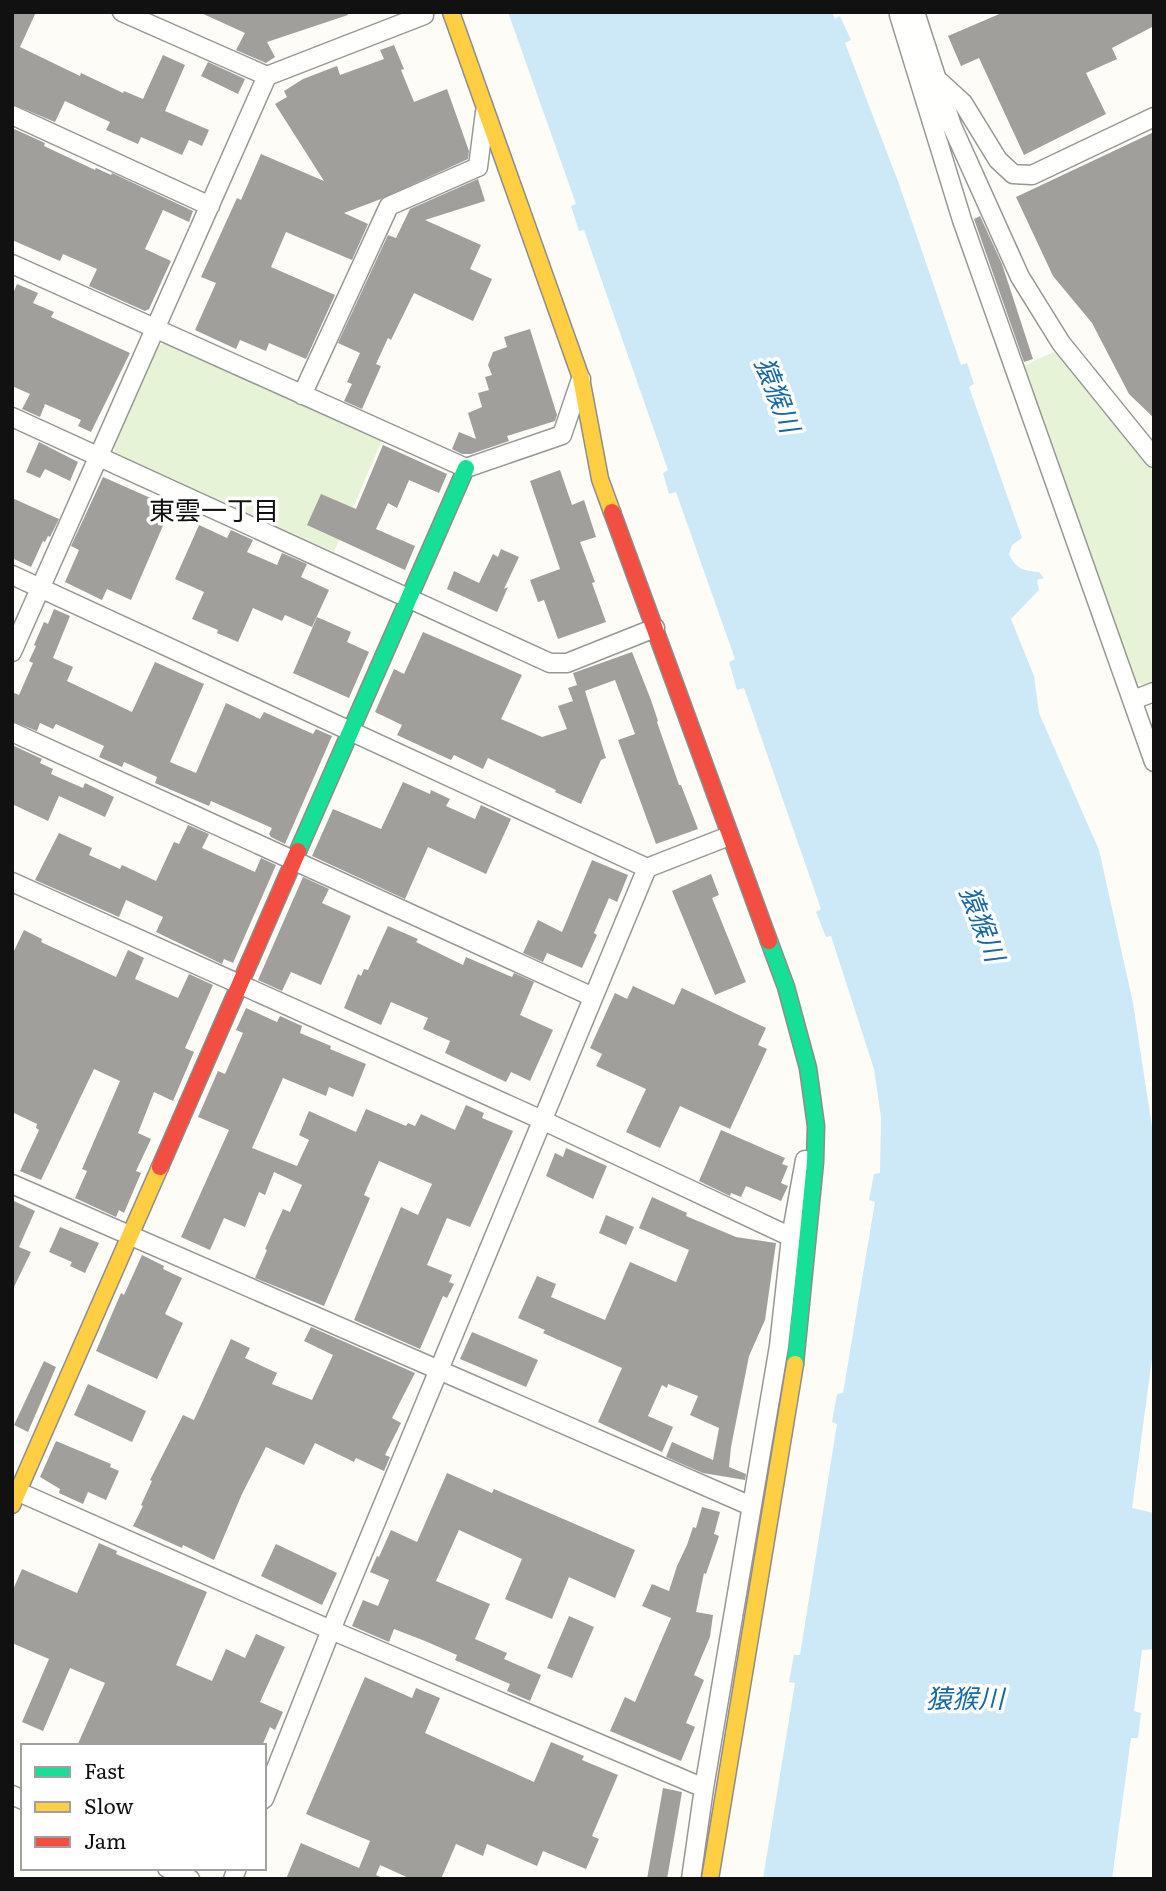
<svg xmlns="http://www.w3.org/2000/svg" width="1166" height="1891" viewBox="0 0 1166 1891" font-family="Literata,'Noto Sans JP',serif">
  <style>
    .green { fill: #e7f3d7 }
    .water { fill: #cde8f7 }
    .building { fill: #a19f9c }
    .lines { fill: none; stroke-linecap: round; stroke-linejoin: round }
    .street-casing { stroke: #979795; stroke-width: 21 }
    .fast-casing { stroke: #8e8d8b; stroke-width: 19 }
    .slow-casing { stroke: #8e8d8b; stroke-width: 19 }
    .jam-casing { stroke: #8e8d8b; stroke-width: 19 }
    .street { stroke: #fffffe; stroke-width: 18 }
    .fast { stroke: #16e098; stroke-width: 16 }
    .slow { stroke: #ffcf43; stroke-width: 16 }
    .jam { stroke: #f24e42; stroke-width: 16 }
    .labels { text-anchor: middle; stroke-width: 7; stroke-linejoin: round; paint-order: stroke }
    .water-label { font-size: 26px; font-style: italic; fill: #1768a6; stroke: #fff }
    .neighbourhood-label { font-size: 26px; fill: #111; stroke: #fff }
  </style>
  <rect width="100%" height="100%" fill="#fdfcf7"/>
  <path class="green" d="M166,342L382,440L334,552L116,453L113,445L155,348Z
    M1058,350L1154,472V685L1148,687L1136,682L1124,660L1023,366Z"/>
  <path class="water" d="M508,12H832L835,19L840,16L851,40L845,43L899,184L961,365L967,363L974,384L969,387L1022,538L1012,545L1009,554C1016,569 1023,571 1039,572L1044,578L1037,580L1039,590L1011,619L1034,676L1039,713L1099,850L1133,1003L1152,1127L1154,1343L1132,1508L1154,1513V1649L1142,1650L1134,1711L1141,1713L1138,1738H1131L1112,1879H763L795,1683L789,1682L794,1655H800L837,1424L832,1422L837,1394L843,1393L875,1202L869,1200L874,1174L880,1173L881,1117L874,1069L831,936L826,937L816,912L821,909L744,688L737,690L729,662L735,659L676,492L669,494L663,473L668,470L584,230L579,231L571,206L576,204Z"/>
  <path class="building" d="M12,12H36L20,47L80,76L81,73L123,93L124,91L143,99L163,55L185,65L165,111L209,130L202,146L189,140L182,155L141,137L138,144L106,130L110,122L65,101L55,122L12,104Z
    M199,12H347L348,15L267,42L275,57L266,63L236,50L245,33Z
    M1004,12H1154V26L1112,48L1117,59L1086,73L1106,114L1024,155L979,58L961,66L948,36Z
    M394,45L404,69L401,70L414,102L447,89L469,151L468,159L381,199L344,213L368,224L352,260L286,232L271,267L335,295L306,359L269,343L266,351L240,340L236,349L195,330L216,283L201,277L237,198L241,200L261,154L324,181L275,104L287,97L284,91L303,79L337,66L340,75L384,59L380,50Z
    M208,62L245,79L238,94L201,76Z
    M12,128L45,143L44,146L95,170L96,168L111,175L112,173L193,211L189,222L163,210L145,249L171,261L149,309L145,311L89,286L97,269L63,254L60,261L12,240Z
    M1154,132V418L1129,394L1092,323L1053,276L1016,197Z
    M478,179L485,201L425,220L481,245L470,269L492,279L473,321L414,293L391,340L388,338L376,364L381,366L362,409L344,401L352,384L347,382L360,353L338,343L388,235L396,238L410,209Z
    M980,216L1002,264L1033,359L1024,362L974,219Z
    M17,284L38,293L33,303L54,312L51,317L130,353L91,432L78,426L81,420L45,404L40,417L22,409L30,394L12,386V296Z
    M530,329L557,415L555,421L507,436L509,441L471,454H462L452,449L459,432L476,439L468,413L482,407L478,393L489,390L485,377L492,375L488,365L493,352L507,347L504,337Z
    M39,442L78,462L70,481L45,469L40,478L26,472Z
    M383,445L447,474L439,493L409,480L397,508L388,503L376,529L415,546L405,570L307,525L321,494L356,509Z
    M560,470L572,505L584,500L596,537L580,542L595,582L592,583L606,622L558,639L544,600L538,602L530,580L560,569L530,481Z
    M103,477L171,507L131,600L107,589L102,600L65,582L79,550L71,546Z
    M12,498L59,519L50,537L48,536L45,542L43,541L31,567L12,558Z
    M199,525L227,538L231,530L253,540L247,552L277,565L282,553L307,564L301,577L329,590L312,627L285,615L282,621L253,608L238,642L217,633L218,630L192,619L204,592L175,579Z
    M501,549L519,557L504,589L508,587L497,612L447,589L454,571L479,583L493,554L498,557Z
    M54,609L70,616L53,658L73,667L67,681L132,712L155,662L204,684L170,762L196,773L226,703L260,719L264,712L313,734L316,729L332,736L285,844L271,837L269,834L272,828L211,801L209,806L155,783L157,777L124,762L122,767L99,757L104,746L56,724L53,729L40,723L37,731L12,721V692L19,695L33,663L29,661L36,646L34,645L44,622L48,624Z
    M317,617L351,632L347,642L369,652L349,698L293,673Z
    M423,632L522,675L501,719L542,737L567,729L558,706L573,701L568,688L577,685L573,673L632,652L651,700L658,721L657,722L679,785H681L698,829L656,844L618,740L635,734L615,680L585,691L606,758L601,760L581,804L555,792L556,790L488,758L483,769L454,755L451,760L397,735L402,725L375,712L394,669L404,674Z
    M12,745L42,759L40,763L53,769L51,774L83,788L85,783L114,797L105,817L59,796L48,821L12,804Z
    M403,782L430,794L431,790L450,799L446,806L475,819L481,805L511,819L486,874L428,847L405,899L312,856L333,809L381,829Z
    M188,825L209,834L202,848L255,872L261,858L276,865L233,963L224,959L222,964L156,932L163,917L126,900L119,917L35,880L59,833L92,848L89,855L120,869L122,865L156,881L174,842L179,844Z
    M592,860L628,875L617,902L609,898L594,933L597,935L582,968L547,953L543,962L523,953L538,920L562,932Z
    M711,874L719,895L712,898L746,982L715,995L672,891Z
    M303,877L329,889L322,903L351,916L321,985L291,972L282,991L258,980Z
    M388,926L418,939L416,942L463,965L466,957L512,977L514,973L534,982L520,1015L553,1030L530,1081L511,1072L506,1082L445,1053L450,1041L423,1029L428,1018L391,1002L381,1025L344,1008L358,974L361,976L364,969L368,970Z
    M24,930L42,939L41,942L116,977L128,950L144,958L135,979L178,998L189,974L213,985L185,1048L194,1052L173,1101L154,1092L138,1133L151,1139L136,1171L141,1173L124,1213L119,1210L116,1217L75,1198L87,1171L82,1169L120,1081L94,1069L41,1180L20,1171L39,1130L36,1128L37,1124L12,1112V955Z
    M633,986L674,1005L682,988L766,1028L758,1045L767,1049L730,1129L680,1106L660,1148L626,1132L646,1089L596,1066L602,1054L590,1048L615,993L627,999Z
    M246,1008L277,1022L280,1016L302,1026L300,1033L331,1046L330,1049L366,1064L353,1097L329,1087L326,1096L283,1078L252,1148L297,1166L309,1140L299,1135L309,1111L356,1132L366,1109L406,1126L408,1123L415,1126L421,1114L455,1130L466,1105L484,1113L482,1118L513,1131L470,1227L447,1218L427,1265L452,1275L449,1282L454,1284L447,1298L443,1296L420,1349L354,1320L401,1207L418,1215L432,1184L379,1161L364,1195L370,1198L324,1306L255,1278L267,1250L265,1249L283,1209L290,1212L302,1185L274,1172L265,1195L259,1192L245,1227L224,1218L210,1250L181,1237L229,1130L198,1117L218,1071L225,1074L243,1033L236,1030Z
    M721,1130L785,1158L782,1164L788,1166L781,1183L788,1186L781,1201L746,1186L741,1197L731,1193L730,1196L699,1181Z
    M566,1148L607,1166L593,1199L546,1176L555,1153L563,1157Z
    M652,1197L687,1213L686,1216L736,1237L776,1243L765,1320L749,1356L731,1447L729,1467L746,1474L745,1480L703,1473L666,1457L672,1442L713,1460L719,1428L690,1415L698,1396L668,1384L667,1388L662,1385L648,1416L673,1427L662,1452L598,1422L622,1368L543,1333L545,1330L518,1318L537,1276L556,1284L551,1297L605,1320L630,1262L676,1282L689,1250L639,1228Z
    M12,1200L35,1211L19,1247L31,1252L12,1291Z
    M606,1215L634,1227L626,1245L599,1233Z
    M60,1227L99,1243L85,1273L70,1266L72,1262L49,1252Z
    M142,1255L164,1266L163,1269L182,1278L165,1314L183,1323L157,1379L96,1351L121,1293L124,1295Z
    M311,1327L415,1373L392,1418L401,1423L385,1455L390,1457L384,1471L356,1458L354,1462L315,1443L304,1465L266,1447L242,1494L214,1560L183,1545L182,1548L133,1526L143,1506L141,1505L152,1481L150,1480L183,1415L194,1420L231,1339L250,1348L245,1358L277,1373L272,1384L312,1400L333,1355L304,1341Z
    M472,1332L538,1360L526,1387L460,1359Z
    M44,1361L56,1367L28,1432L14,1425Z
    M88,1384L146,1411L132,1442L74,1415Z
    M56,1441L111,1464L110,1467L119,1471L106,1500L88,1492L83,1504L59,1493L60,1489L40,1477Z
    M447,1473L492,1493L494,1489L635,1550L615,1598L569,1577L552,1619L505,1599L522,1559L459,1530L436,1581L490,1604L475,1639L507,1653L504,1659L541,1675L530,1701L507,1691L510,1684L455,1660L457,1655L425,1641L394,1629L389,1642L352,1626L363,1600L378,1606L389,1580L370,1572L377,1556L379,1557L391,1530L417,1542Z
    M702,1507L720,1512L714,1534L719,1536L706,1574L704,1573L696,1612L713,1615L710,1637L694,1675L704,1680L686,1723L695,1727L681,1761L610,1731L625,1697L635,1702L671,1618L642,1606L652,1584L669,1591L677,1566L687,1545L693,1527L696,1528Z
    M99,1543L117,1551L116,1554L207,1592L176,1665L212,1681L226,1649L245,1658L256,1634L285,1647L260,1702L283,1712L275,1730L270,1727L262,1746H77L105,1683L70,1668L43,1731L22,1722L49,1659L12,1643V1592L22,1569L77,1593Z
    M276,1544L337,1573L322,1605L261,1576Z
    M569,1616L594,1627L572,1678L547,1668Z
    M365,1677L412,1698L416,1688L440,1698L425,1733L534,1782L551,1742L584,1756L582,1760L618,1775L592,1836L599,1839L586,1869L543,1851L537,1866L487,1844L483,1856L456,1844L441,1879H411L380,1865L376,1875L385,1879H286L301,1843L359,1868L370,1841L306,1814Z
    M663,1788L682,1792L667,1879H647Z"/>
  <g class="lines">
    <defs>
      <path id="street" d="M122,12L267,76
        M915,12L952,126L1020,277L1061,343L1154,458
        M899,15L962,220L1154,762
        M940,82L963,103L998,160L1013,174L1032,175L1154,117
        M12,115L210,206
        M12,264L466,468L562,435L581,379
        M302,395L389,206L478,167L485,112
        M12,417L550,663H567L655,628
        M12,575L647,868L729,836
        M12,652L267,76L424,15V12
        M1133,700L1154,692
        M12,732L593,997
        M12,882L542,1120L791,1237
        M12,1184L751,1506
        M12,1489L331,1630L704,1788
        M12,1795L23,1800
        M264,1799L331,1630L647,868
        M167,1868L190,1879
        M233,1879L237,1868
        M691,1879L704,1788L779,1346L791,1237L805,1160"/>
      <path id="fast" d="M298,851L466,468
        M769,941L786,987L808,1068L816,1126L815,1162L795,1364"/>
      <path id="slow" d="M451,12L581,378L600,479L612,512
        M12,1505L160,1167
        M710,1879L795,1364"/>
      <path id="jam" d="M612,512L769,941
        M160,1167L298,851"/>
    </defs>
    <use href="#street" class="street-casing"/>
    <use href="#fast" class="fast-casing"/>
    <use href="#slow" class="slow-casing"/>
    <use href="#jam" class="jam-casing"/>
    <use href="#street" class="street"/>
    <use href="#fast" class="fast"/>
    <use href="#slow" class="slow"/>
    <use href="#jam" class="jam"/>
  </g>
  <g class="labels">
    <g class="water-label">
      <text transform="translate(777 395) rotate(69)" y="9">猿猴川</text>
      <text transform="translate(982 924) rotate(69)" y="9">猿猴川</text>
      <text x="965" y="1708">猿猴川</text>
    </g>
    <g class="neighbourhood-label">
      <text x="214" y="520">東雲一丁目</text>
    </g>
  </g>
  <rect width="1166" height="1891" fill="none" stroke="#111111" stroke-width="28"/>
  <rect x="21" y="1744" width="245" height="126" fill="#ffffff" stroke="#a0a0a0" stroke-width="2"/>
  <rect x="35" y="1767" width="35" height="10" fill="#16e098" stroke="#a0a0a0" stroke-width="2"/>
  <text x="84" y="1779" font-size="21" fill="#111111">Fast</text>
  <rect x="35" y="1802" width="35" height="10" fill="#ffcf43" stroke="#a0a0a0" stroke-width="2"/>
  <text x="84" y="1814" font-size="21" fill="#111111">Slow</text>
  <rect x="35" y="1837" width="35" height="10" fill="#f24e42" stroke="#a0a0a0" stroke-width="2"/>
  <text x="84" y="1849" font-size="21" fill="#111111">Jam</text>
</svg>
